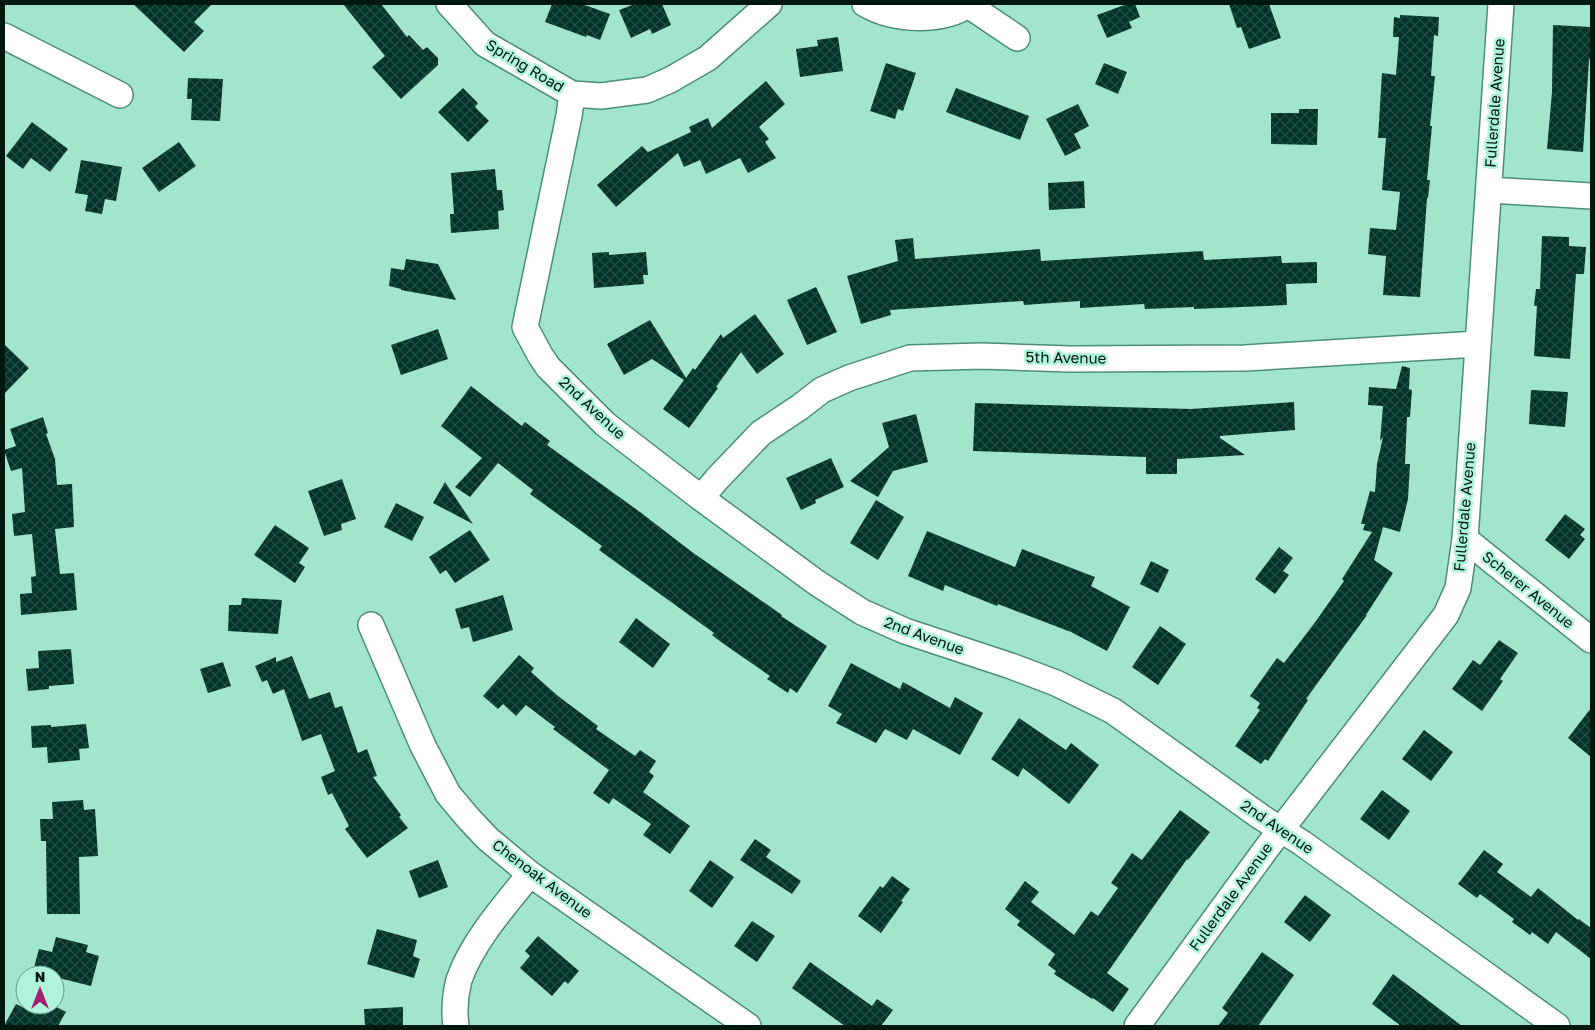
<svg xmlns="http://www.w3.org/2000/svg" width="1595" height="1030" viewBox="0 0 1595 1030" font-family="'Golos Text',sans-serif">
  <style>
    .building { fill: url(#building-cross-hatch) }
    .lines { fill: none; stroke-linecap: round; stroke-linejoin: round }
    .street-casing { stroke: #4c8e78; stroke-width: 28 }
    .street { stroke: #fff; stroke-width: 25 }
    .labels { text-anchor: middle; stroke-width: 5; stroke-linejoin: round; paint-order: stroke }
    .street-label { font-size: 15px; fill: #001810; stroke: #aef3da }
  </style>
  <defs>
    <pattern id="building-cross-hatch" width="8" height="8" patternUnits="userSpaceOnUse" patternTransform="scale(1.25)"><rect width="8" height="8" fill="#003326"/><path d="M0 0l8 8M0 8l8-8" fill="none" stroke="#244e43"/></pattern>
  </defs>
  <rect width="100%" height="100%" fill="#a1e5cd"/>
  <path class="building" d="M133,4H212L194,22L204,31L184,52Z
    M343,4H381L407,37L409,35L423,50L427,47L438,58V65L401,99L372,67L385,56Z
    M552,4H582L610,14L600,40L587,35L586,37L545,22Z
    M635,4H662L671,25L652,34L650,29L631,38L619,10Z
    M1127,4H1135L1140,17L1129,22L1132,28L1107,38L1097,15Z
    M1229,4H1269L1281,38L1249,49L1241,27L1237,28Z
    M1400,15L1439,17L1438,36L1434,35L1431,76H1435L1430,126H1432L1427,180H1430L1428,198H1427L1420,297L1383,295L1386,256L1368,254L1370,228L1396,230L1400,192L1382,190L1386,138H1378L1382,73L1396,75L1399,37H1393L1394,17L1400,18Z
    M1553,25L1591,27V57H1590L1589,61L1583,152L1547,149L1552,92Z
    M838,37L843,71L800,77L796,49L818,46L817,40Z
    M886,63L916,73L903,111L898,109L895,119L870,111Z
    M1104,63L1127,72L1118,94L1095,84Z
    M188,78L223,79L220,121L191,120L192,99H187Z
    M766,81L785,104L759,127L769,139L765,142L776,158L748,173L740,158L706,174L700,160L684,167L678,153L616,207L597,185L642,146L648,152L691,132L689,127L708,118L712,128Z
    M463,88L478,103L475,107L489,121L468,142L438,112Z
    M956,88L1029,116L1020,140L946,112Z
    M1078,104L1089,126L1074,134L1081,148L1065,156L1046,119Z
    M1299,109H1318L1317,145L1271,144V113H1299Z
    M32,122L68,149L50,172L31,158L23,169L6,156Z
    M179,142L196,166L159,192L142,168Z
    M81,160L122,167L116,201L105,199L102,214L85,211L88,195L75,193Z
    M495,169L497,190H502L504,210L498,211L499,229L451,233L450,214H454L451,173Z
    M1084,181L1085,208L1049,210L1048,183Z
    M1542,236L1569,237V246L1586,247L1584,274H1576L1570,359L1534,356L1537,306H1534L1536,289H1540Z
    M913,238L915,259L1040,249L1041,261L1203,251L1204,260L1281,256L1282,263L1317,262V283L1286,284L1287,305L1194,309V307L1145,309L1144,304L1080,308V301L1024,305L1023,301L890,310L891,315L861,324L847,276L898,261L895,240Z
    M609,252V255L646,252L648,275H643L644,284L594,288L592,253Z
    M406,259L438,264L456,300L401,290V289L389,286L391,268L404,270Z
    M816,287L837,332L807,345L787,300Z
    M755,314L784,354L757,374L741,352L716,387L718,388L689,428L663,409L684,380L652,359L624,375L607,344L650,320L686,378L693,368L695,370L721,334L723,338Z
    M438,329L448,359L401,375L391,345Z
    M4,344L29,368L4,394Z
    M1402,366L1410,368L1409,389L1412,390L1410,417H1407L1405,464H1410L1408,499L1400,532L1383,527L1374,560L1393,573L1366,615H1367L1306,699L1308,700L1279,744L1268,761L1265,759L1261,764L1235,746L1260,710L1257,708L1260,703L1250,696L1277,658L1284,663L1316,621L1344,581L1342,579L1372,532L1363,530L1365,524H1361L1370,491L1375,492L1377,464L1383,437L1380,441L1383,406L1368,405L1369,387L1396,389Z
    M471,386L522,426L525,422L550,441L547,445L640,512L692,552L782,615L781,616L827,646L797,693L790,688L788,693L767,679L770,676L721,642L712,635L714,633L599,550L602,546L530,494L533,490L498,463L470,497L455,487L482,458L441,426Z
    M1531,390L1568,392L1565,427L1529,424Z
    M1294,402L1295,430L1220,436V438L1245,455L1177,459V474H1146V457L973,451L975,403L1191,409Z
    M916,414L928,462L893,471L878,497L850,481L889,447L882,423Z
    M43,417L48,433L46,434L55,459L57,485L72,484L74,527L55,529L60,574L74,573L77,610L21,615L20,594L32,593L31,577L36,576L32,534L14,536L12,514L25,512L22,468L11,471L4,450L16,446L10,429Z
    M831,458L844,487L815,500L816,503L801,510L786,478Z
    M342,479L356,519L341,524L342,530L324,536L308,491Z
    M445,482L473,524L433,503Z
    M876,500L904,517L878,560L850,543Z
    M396,503L424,517L412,541L384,527Z
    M1565,514L1585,529L1580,535L1585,539L1569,559L1545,540Z
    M275,525L309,548L299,563L305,567L295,583L254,555Z
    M470,530L490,560L455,583L446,570L440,574L429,557Z
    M927,531L1015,567L1022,549L1095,577L1091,586L1130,607L1107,651L1071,632L998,604L997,606L945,585L943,591L908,576Z
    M1279,547L1293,558L1283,571L1289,575L1275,594L1255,579Z
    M1151,561L1169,570L1158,593L1140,584Z
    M503,595L513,630L473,642L469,627L461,629L455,609Z
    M242,598L282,600L278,634L228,631L229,605H241Z
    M636,618L670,644L653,668L619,642Z
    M1160,626L1186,644L1158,685L1132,667Z
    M1499,640L1518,653L1500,679L1503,681L1482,711L1452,689L1473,660L1480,665Z
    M71,649L74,684L49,686V689L28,691L26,669L39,668L38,651Z
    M519,655L534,668L531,672L558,696L598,726L596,729L635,756L640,750L656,761L649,772L654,776L643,792L690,826L670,854L643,835L651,824L613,798L609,804L593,793L609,770L553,729L555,727L526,705L516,716L503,704L498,709L483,696Z
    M292,656L309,699L330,692L335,708L342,706L358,753L367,749L377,776L373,777L401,815L399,817L408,828L367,858L345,829L349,826L332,793L328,795L321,777L335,771L321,734L302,741L284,689L273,694L267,680L262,682L255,666L276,657V662Z
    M223,662L231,686L208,693L200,669Z
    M851,663L900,689L903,682L950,708L955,697L983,713L960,755L913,729L907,740L885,729L876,743L836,723L842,714L828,706Z
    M1591,708V757L1568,738Z
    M1019,718L1066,750L1071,743L1099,765L1069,804L1023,768L1018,777L991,759Z
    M86,724L89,748L79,749L80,760L48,763L47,747L32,748L31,726L51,725V727Z
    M1424,730L1453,752L1431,781L1402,759Z
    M1382,790L1410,811L1389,840L1360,819Z
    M83,800L84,810L95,809L98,856L79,857L80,914H47L46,841H41L40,819H53L52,802Z
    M1180,810L1210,832L1188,860L1187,859L1107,973L1129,989L1113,1012L1093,998L1092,999L1054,974L1056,971L1048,965L1055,954L1017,925L1020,921L1005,909L1025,881L1039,892L1031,902L1074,935L1091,911L1098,916L1118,888L1111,883L1132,853L1142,860Z
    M755,839L771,850L766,857L801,881L792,894L740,860Z
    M1484,850L1503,864L1497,872L1531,897L1538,888L1578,920L1579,919L1591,928V959L1556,932L1548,944L1532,932L1530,935L1512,922L1514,919L1480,894L1477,898L1458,884Z
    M438,860L448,887L419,898L409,871Z
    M710,860L734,877L712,908L689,891Z
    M892,876L910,889L901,901L903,902L881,933L858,916L880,886L883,888Z
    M1305,895L1331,915L1310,942L1284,922Z
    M752,921L775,936L757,962L734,946Z
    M377,929L417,940L413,956L420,959L414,978L367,964Z
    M538,936L579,971L568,984L565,981L552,996L520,968L530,956L525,951Z
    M56,937L88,945L86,952L99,956L91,986L55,977V975L33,971L39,949L52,952Z
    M1262,952L1294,975L1258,1026H1218L1228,1013L1222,1008Z
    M810,962L872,1006L877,999L893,1010L881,1026H845L792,988Z
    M1393,974L1462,1026H1401L1372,1004Z
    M16,1004L24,1008L25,1005H53L66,1012L58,1026H4Z
    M403,1007V1026H365L364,1009Z"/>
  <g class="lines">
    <defs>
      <path id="street" d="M449,4L485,44L499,52L572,94L601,96L647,90L670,80L708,58L769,4
        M865,4C894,21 942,23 970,4
        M968,5L1017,38
        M4,36L120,95
        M572,94L569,116L525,327L540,355L548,367L605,424L701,498L817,583L862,612L905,631L1011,666L1056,683L1113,711L1261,817L1302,843L1557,1026
        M1489,190L1591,196
        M701,498L717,479L761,433L800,407L822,390L849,378L910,358L982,356L1070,359L1245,358L1478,344
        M1465,539L1591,640
        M371,625L423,746L448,794L469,819L488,839L530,874L748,1026
        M456,1026C454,1011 455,995 459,980C472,942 505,905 530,874
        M1137,1026L1266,849L1446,615L1458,588L1465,539L1501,4"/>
    </defs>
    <use href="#street" class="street-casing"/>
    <use href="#street" class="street"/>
  </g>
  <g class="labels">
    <g class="street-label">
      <text transform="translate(525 66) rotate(31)" y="5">Spring Road</text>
      <text transform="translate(1495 103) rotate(-86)" y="5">Fullerdale Avenue</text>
      <text transform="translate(1066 358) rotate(1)" y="5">5th Avenue</text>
      <text transform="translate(592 408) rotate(43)" y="5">2nd Avenue</text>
      <text transform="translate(1465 507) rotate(-85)" y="5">Fullerdale Avenue</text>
      <text transform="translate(1528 590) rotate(39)" y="5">Scherer Avenue</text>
      <text transform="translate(924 636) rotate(20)" y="5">2nd Avenue</text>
      <text transform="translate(1277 827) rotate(34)" y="5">2nd Avenue</text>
      <text transform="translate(542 879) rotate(37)" y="5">Chenoak Avenue</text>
      <text transform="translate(1231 897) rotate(-54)" y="5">Fullerdale Avenue</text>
    </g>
  </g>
  <rect width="1595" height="1030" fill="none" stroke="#001810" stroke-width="10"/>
  <g transform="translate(40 990)"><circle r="24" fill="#aef3da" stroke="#689b89"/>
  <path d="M0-4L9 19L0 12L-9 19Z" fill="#a3206e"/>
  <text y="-8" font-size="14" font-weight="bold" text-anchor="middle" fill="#001810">N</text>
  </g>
</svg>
